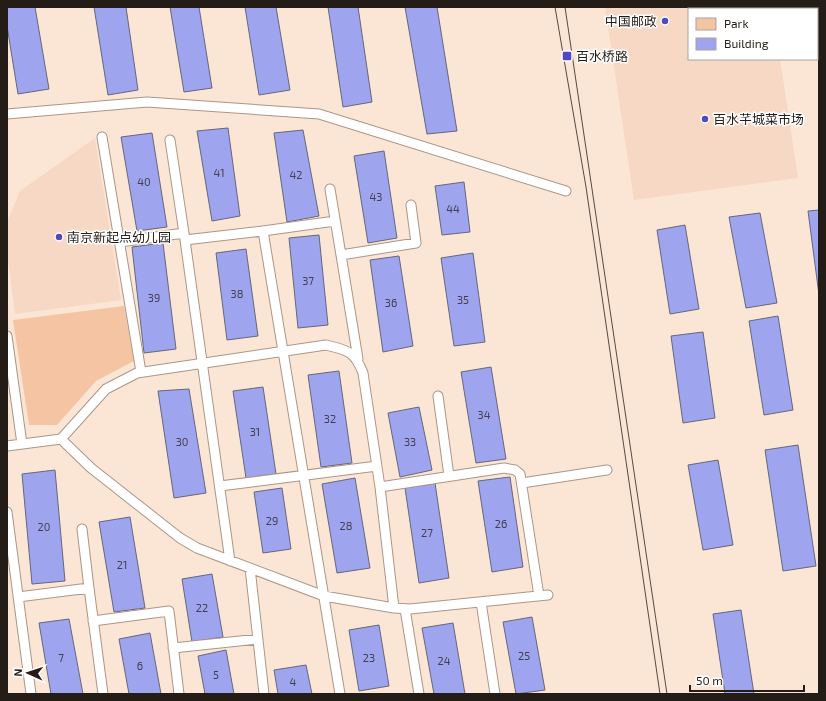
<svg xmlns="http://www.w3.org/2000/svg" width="826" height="701" viewBox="0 0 826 701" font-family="'Exo 2','Noto Sans SC',sans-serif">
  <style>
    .built { fill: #f6d8c4 }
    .green { fill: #f5c4a3 }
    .building { fill: #9ea4ed; stroke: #64677b }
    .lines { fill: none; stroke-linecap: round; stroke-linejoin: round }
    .lane-casing { stroke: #ab9688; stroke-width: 11 }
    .lane { stroke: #fff; stroke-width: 9 }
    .tram { stroke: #554a42; stroke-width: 1 }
    .poi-dot { fill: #5049c0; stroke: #fff; stroke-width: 1.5 }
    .labels { text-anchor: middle; stroke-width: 3; stroke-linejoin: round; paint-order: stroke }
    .number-label { font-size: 11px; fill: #423e4c }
    .poi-label { font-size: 13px; fill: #241c17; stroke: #fff; text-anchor: start }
  </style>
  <rect width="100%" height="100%" fill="#fbe5d5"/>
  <path class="built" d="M605,7H772L773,9H689V59H780L798,178L634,200Z
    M95,138L121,300L15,314L7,252V222L20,191Z"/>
  <path class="green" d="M124,306L134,361L96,381L57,425H29L13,320Z"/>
  <path class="building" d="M7,7H35L49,89L18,94L7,26Z
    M94,7H126L138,90L108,95Z
    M170,7H199L212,88L184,92Z
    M245,7H276L290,90L259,95Z
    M328,7H358L372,102L343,107Z
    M405,7H437L457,131L427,134Z
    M228,128L240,216L212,221L197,131Z
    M303,130L319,216L287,222L274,133Z
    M152,133L167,227L137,231L121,137Z
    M384,151L397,238L368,243L354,156Z
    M464,182L470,232L442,235L435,186Z
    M819,210V295L808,211Z
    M760,213L777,303L746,308L729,217Z
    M685,225L699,309L670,314L657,230Z
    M319,235L328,325L298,328L289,238Z
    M163,243L176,349L144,353L132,247Z
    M246,249L258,336L227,340L216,253Z
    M473,253L485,342L454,346L441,258Z
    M399,256L413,346L383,352L370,260Z
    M778,316L793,410L764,415L749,321Z
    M703,332L715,418L683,423L671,336Z
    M491,367L506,459L476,463L461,372Z
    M339,371L352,463L321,467L308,375Z
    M263,387L276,474L246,478L233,391Z
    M189,389L206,493L174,498L158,391Z
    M419,407L432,470L400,477L388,413Z
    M798,445L816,566L783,571L765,450Z
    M718,460L733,545L703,550L688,465Z
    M55,470L65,581L32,584L22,474Z
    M510,477L523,567L492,572L478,481Z
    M355,478L370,568L337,573L322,484Z
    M435,483L449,578L419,583L405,488Z
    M282,488L291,549L263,553L254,492Z
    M130,517L145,608L114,612L99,522Z
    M212,574L223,637L192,642L182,579Z
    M741,610L754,694H725L713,614Z
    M532,617L545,690L516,694L503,622Z
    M69,619L83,694H51L39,623Z
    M453,623L465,694H434L422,628Z
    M379,625L389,686L359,691L349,630Z
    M150,633L161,694H129L119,639Z
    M226,650L234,694H205L198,656Z
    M306,665L312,694H278L274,670Z"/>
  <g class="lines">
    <defs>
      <path id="lane" d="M7,114L147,102L319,114L566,191
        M102,137L141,372
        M170,140L185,240
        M330,189L341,255
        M263,231L335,221
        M120,242L184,233
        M7,336L22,444
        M358,359L341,255L416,243L411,205
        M438,396L449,476
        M61,439L106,389L137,373L326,345C348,350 355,352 363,373L380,487L394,608
        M7,446L61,439L91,468L180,538L197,548L324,596L394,608L410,609L548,595
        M522,483L607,470
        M220,486L377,466
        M380,487L504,468L515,470L520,474L539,596
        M7,512L31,694
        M82,529L89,588
        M230,561L185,240L263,231L340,694
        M250,568L264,694
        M18,597L89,588L103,694
        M481,602L495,694
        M405,609L419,694
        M93,621L169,611L179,694
        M173,648L258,639"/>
    </defs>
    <use href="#lane" class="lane-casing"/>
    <use href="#lane" class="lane"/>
    <path class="tram" d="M555,7L586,187L660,694
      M565,7L667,694"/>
  </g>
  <g class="poi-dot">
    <circle cx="665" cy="21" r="4"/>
    <rect x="562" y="51" width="10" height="10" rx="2"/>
    <circle cx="705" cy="119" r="4"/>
    <circle cx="59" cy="237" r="4"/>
  </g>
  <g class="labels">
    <g class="number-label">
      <text x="219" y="177">41</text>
      <text x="296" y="179">42</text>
      <text x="144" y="186">40</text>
      <text x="376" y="201">43</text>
      <text x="453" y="213">44</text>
      <text x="308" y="285">37</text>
      <text x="237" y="298">38</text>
      <text x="154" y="302">39</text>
      <text x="463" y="304">35</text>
      <text x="391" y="307">36</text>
      <text x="484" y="419">34</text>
      <text x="330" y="423">32</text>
      <text x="255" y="436">31</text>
      <text x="182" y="446">30</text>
      <text x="410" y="446">33</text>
      <text x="272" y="525">29</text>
      <text x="501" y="528">26</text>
      <text x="346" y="530">28</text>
      <text x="44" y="531">20</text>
      <text x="427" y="537">27</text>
      <text x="122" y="569">21</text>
      <text x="202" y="612">22</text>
      <text x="524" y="660">25</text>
      <text x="61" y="662">7</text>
      <text x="369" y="662">23</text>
      <text x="444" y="665">24</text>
      <text x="140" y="670">6</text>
      <text x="216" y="679">5</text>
      <text x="293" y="686">4</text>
    </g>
    <g class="poi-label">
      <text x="657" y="26" text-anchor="end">中国邮政</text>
      <text x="576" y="61">百水桥路</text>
      <text x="713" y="124">百水芊城菜市场</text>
      <text x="67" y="242">南京新起点幼儿园</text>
    </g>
  </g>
  <rect width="826" height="701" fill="none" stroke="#241c17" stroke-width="16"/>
  <rect x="688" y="8" width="130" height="52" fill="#ffffff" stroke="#a7a4a2"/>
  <rect x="696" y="18" width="20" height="12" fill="#f5c4a3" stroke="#a7a4a2"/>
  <text x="724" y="28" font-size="12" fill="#241c17">Park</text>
  <rect x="696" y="38" width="20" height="12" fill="#9ea4ed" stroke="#a7a4a2"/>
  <text x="724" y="48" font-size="12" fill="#241c17">Building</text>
  <g transform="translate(28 673) rotate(273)" stroke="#ffffff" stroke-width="3" paint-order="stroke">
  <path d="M0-3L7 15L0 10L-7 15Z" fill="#241c17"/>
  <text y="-6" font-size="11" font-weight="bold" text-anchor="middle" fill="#241c17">N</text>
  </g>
  <path d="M690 685v6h114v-6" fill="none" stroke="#241c17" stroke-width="2"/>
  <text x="696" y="685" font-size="12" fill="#241c17" stroke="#ffffff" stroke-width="3" paint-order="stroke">50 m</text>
</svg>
